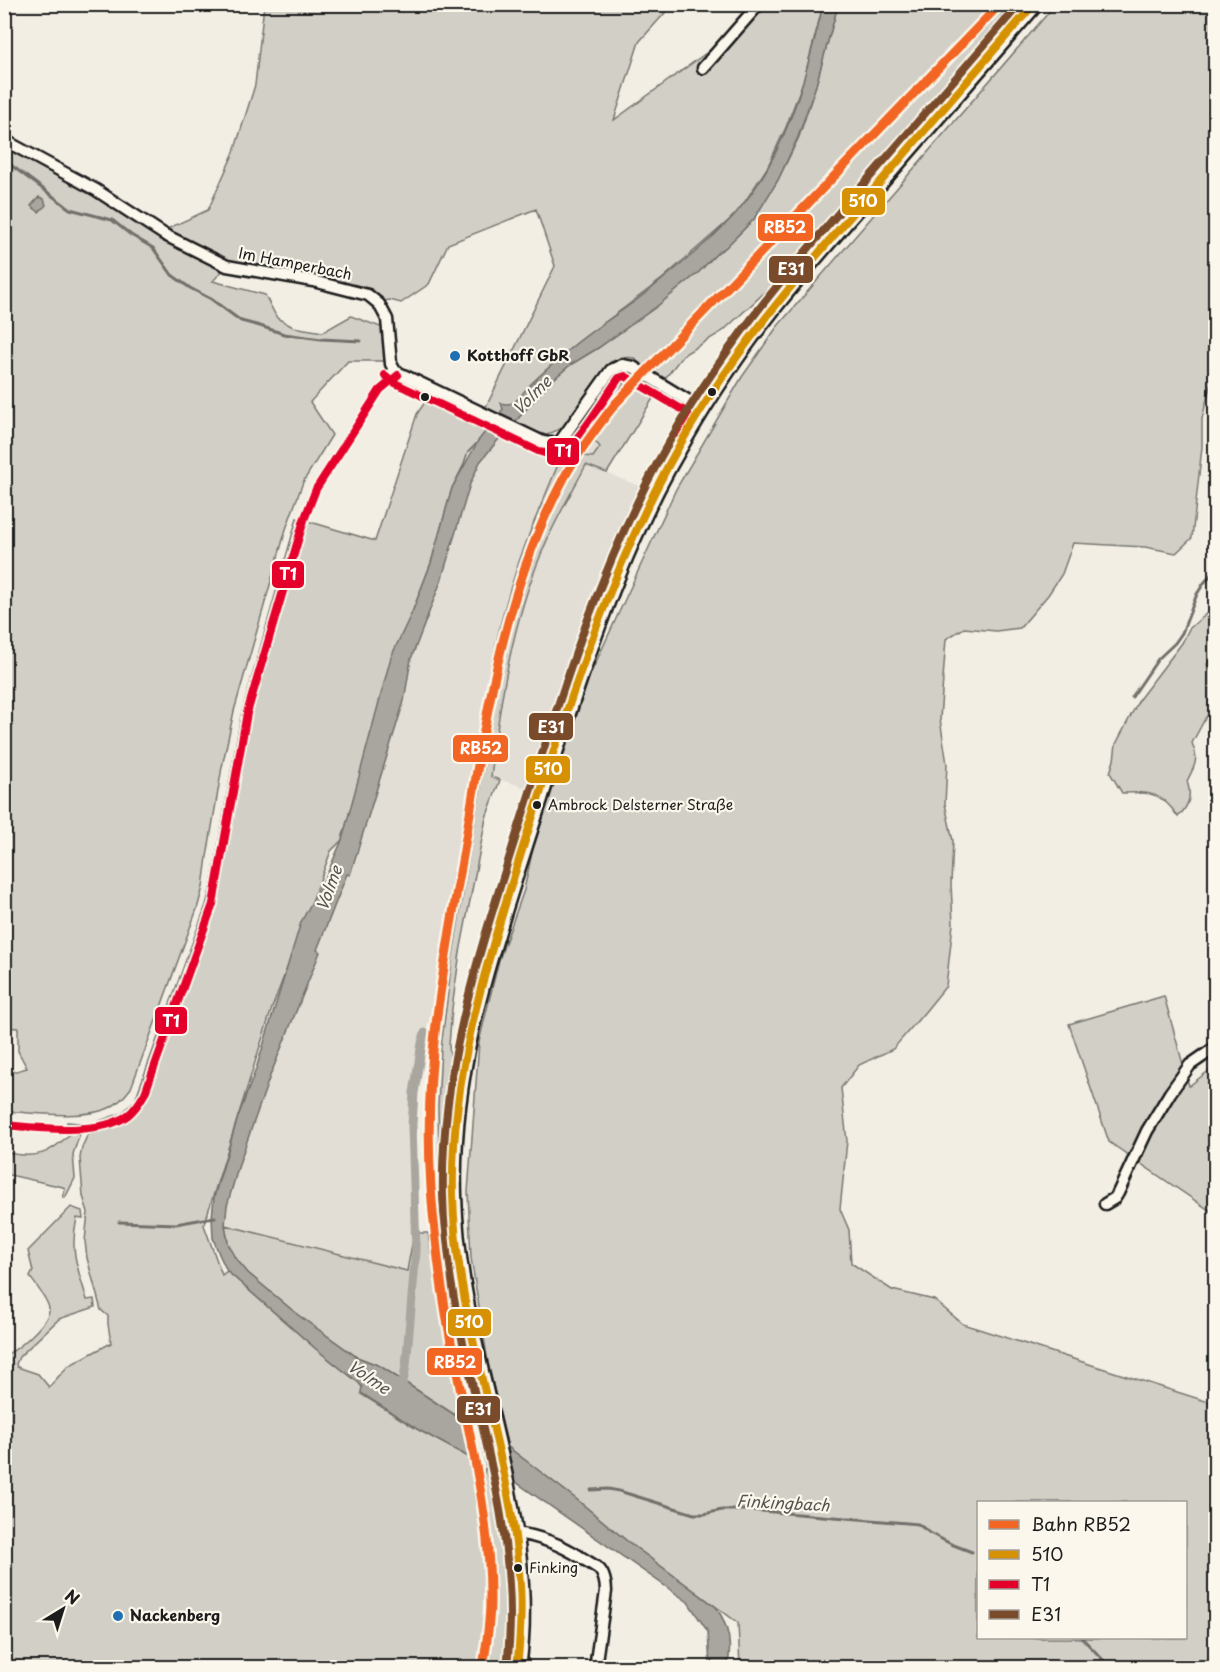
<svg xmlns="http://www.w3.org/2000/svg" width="1220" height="1672" viewBox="0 0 1220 1672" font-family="'Playpen Sans',sans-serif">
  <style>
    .built { fill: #e2ded5 }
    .green { fill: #d2cfc6; stroke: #777671; stroke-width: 1.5; fill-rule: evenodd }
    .water { fill: #a9a6a0; stroke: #716f6b; stroke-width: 1.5 }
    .pier { fill: #f2eee4 }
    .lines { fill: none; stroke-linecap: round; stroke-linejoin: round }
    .stream { stroke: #716f6b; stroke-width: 3 }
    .canal { stroke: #a9a6a0; stroke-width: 9 }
    .street-casing { stroke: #1c1c1c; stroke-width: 15 }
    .primary-casing { stroke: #1c1c1c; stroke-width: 21 }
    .street { stroke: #fbf7ec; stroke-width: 10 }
    .primary { stroke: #fbf7ec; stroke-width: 16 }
    .bus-1-casing { stroke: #fbf7ec; stroke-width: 12 }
    .bus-2-casing { stroke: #fbf7ec; stroke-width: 12 }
    .bus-3-casing { stroke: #fbf7ec; stroke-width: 12 }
    .bus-1 { stroke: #d69104; stroke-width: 8 }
    .bus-2 { stroke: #e4002b; stroke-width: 8 }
    .bus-3 { stroke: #7a4b2a; stroke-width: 8 }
    .rail-1-casing { stroke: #fbf7ec; stroke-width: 14 }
    .rail-1 { stroke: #f26522; stroke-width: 9 }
    .poi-dot { fill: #1f6fb2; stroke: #fbf7ec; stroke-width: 2 }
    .bus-dot { fill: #1c1c1c; stroke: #fbf7ec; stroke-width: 2 }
    .labels { text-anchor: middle; stroke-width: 4.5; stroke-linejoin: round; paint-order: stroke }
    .bus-label { font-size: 14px; fill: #1c1c1c; stroke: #fbf7ec; text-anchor: start }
    .street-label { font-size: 15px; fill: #1c1c1c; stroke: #fbf7ec }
    .poi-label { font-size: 15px; font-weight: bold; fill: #1c1c1c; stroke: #fbf7ec; text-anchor: start }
    .water-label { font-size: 16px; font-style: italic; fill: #545351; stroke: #fbf7ec }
    .line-badge { stroke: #fbf7ec; stroke-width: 2 }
    .badge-label { font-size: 16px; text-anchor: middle; font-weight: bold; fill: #fff }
  </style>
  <rect width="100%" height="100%" fill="#f2eee4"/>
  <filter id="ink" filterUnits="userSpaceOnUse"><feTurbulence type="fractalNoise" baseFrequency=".0167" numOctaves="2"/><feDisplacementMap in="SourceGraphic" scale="12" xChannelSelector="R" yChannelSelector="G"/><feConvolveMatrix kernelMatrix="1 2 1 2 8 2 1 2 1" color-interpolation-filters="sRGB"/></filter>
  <g filter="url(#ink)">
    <path class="built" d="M992,5H1006L652,373L642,367Z
      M632,373L644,381L621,406L594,440L600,446L593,457L583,456L580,461L552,511L527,579L499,677L452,961L440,1182L446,1246L452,1290L471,1404L477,1425L463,1418L436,1286L428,1233L424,1129L426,1075L433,1008L417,1060L408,1112L409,1191L414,1233L407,1271L225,1225L227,1206L240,1161L270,1076L320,952L317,950L347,874H350L403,701L411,659L441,581L470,483L480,462L508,428L563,454L526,542L514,575L495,641L488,677L485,706L499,641L517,576L545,507L561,474L577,448Z
      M586,465L647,489L619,547L589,621L531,789L491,777L504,679L521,613L542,552Z
      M471,1460L485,1468L483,1481L494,1547L495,1603L493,1628L487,1667H477L484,1629L486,1604L484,1551L479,1508Z"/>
    <path class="green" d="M264,5H672L639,42L614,120L717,45L757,5H823L804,79L786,127L767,168L746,200L735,215L662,279L570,349L468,452L464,464L452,488L431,563L413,610L357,787L342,840L331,851L272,1008L204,1225L222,1275L227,1271L316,1349L359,1383L362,1387L361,1394L417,1429L465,1455L471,1460C483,1529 492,1598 477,1667H5L4,1355C16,1352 50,1322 49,1309C49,1301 35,1284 30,1277L33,1271L28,1251L71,1207L82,1211L83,1219L77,1218C69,1251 78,1268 87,1300L94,1299L95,1307L59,1319L19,1357L16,1364L17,1367L38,1374L49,1387L68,1366L111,1343L108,1324V1316L101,1310L87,1258L85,1241L88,1212L83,1196L80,1158L82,1147L91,1128L99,1121L122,1113L135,1100L206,905L211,886L241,715L297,518L375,541L417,414L431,393L482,415L555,266L536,209L448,244L429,284L401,303L390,300L384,301L374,292L362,287L278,269L227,266L213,281L265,295L277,318L293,327L323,332L351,316L386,329V361H348L310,402L332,435L303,482L286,529L234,711L222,767L207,857L203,887L197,909L131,1088C125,1096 120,1102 111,1107C86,1120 33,1113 5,1111V1074L27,1068L18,1051V1028L4,1027L5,134L99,187L167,229L208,210L234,152L255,85Z
      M838,5H992L642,367L639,365L635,358L622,357L610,362L564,427L547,435L535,432L515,422L548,384L570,365L598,348L656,307L699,272L718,252L725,248L754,219L778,180L799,137L816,85Z
      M1006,5H1021L963,67L776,282L723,331L683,355L664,380L652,373Z
      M1055,5H1215V30C1209,38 1211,49 1216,58V362L1202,419V447L1192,538L1176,553L1145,547L1073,543L1062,574L1048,595L1020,628L996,631L964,628L946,639L940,719L947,764L945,804L953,841L951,884L953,924L946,986L924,1013L893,1049L859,1065L841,1088L847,1141L840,1209L849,1230L851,1263L892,1290L934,1300L963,1324L1215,1404V1667H740L738,1623L627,1541L576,1499L508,1447L489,1368L471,1258L468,1192L479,1042L499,960L524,890L533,848L590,675L676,489L742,377L777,327ZM978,1502H1186V1638H978Z
      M620,372L632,373C608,407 581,438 561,475C519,550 499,635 483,719C492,640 513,568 545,496C551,482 556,468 563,454C579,425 599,398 620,372Z
      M644,381L657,392L607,473L586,465C571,494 554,522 542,552C512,624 500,700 491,777L500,780L486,818L460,952L452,1008L449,1045L452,1079L445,1133L443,1182H440L438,1107L441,1048L452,961L499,677L517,611L538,548L552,511L583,456L593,457L600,447L594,440L621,406Z
      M1207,613H1215V650L1207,665L1215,675V709L1206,717L1192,743C1199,760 1195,766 1187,781C1192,796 1189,806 1178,817C1162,792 1150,792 1122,793L1110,773L1114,760L1116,744L1140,698L1182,643L1189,629Z
      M1164,996L1189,1086L1215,1066V1214L1109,1142L1069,1024Z
      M67,1122L79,1123L82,1128L73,1154L75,1178L65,1198H63L65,1189L63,1187L5,1174V1152C37,1160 50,1154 73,1131L64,1127Z
      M225,1225L407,1271L414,1233H428L436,1286L463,1418L461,1419L380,1366L357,1357L298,1315L248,1273L239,1263L228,1243Z
      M446,1246H449L455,1287L484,1430L477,1425L471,1404Z
      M485,1468L495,1475C507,1540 517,1601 505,1667H487C495,1628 498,1587 494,1547C491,1520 482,1495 485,1468Z"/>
    <path class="water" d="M823,5H838L816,85L798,137L778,180L754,219L725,248L718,252L699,272L656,307L598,348L570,365L548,384L515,422L508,428L480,462L470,484L441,581L411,659L404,701L350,875L347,874L317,950L320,952L270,1076L240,1161L227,1206L225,1225L228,1243L234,1256L248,1273L298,1315L357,1357L380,1366L461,1419L508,1447L576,1499L627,1541L716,1607C729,1626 733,1645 727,1667H710L708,1632L688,1602L517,1483L417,1429L361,1393L362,1387L359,1383L316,1349L227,1271L219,1254L213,1238L212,1217L214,1197L238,1117L256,1069L301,922L327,874L342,840L391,657L413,610L431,563L452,488L478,441L503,409L501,403C505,404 510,405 514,402C520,398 524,391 529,386C541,374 554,363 566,352C591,329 621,313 647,292C675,269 712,240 736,213C786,156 806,77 823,5Z
      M39,197L44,199L46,205L39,212L31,206Z"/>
    <path class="pier" d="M463,1418L477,1425L485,1468L471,1460Z"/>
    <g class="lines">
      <path class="stream" d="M4,160L70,209L112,220L131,235L153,248L172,275L190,288L211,299L241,321L260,326L284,334L321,339L361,341
        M1132,697L1158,659L1175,643L1182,633L1197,594L1204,583L1216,569
        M119,1222L176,1224L215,1217
        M591,1490L608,1489L619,1491L694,1514H704L722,1510H750L907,1523L918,1524L930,1533L951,1544L972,1552
        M1082,1638L1111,1668"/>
      <path class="canal" d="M401,1392L406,1366L416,1251L412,1125L414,1093L422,1043L425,1033"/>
      <defs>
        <path id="street" d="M703,68L759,4
          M4,140L96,190L165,235L227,266L313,281L368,295L379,304L387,319L391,364L395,371L543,442L550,443H559L611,370L622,365L633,367L702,409
          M1105,1204L1115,1198L1118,1193L1147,1131L1170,1093L1190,1065L1216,1047
          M515,1533C539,1536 562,1545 582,1558C588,1562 594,1565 599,1569C604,1574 606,1584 606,1591L595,1668"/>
        <path id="primary" d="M517,1668C528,1593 514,1521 498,1449C479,1365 455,1281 453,1195C449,1067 489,956 527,836C567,713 606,579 668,466C698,412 731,360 769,312C803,268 840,227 877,185C929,125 981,65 1034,4"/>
      </defs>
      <use href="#street" class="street-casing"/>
      <use href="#primary" class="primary-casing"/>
      <use href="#street" class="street"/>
      <use href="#primary" class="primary"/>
      <defs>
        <path id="bus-1" d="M517,1668C520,1640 522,1613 520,1585C512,1453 456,1328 453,1195C450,1073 488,959 524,844C565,716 604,585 668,466C724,362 799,274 877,186C929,125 981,65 1034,4"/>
        <path id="bus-2" d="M385,375L395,383L538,451C546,454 554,456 561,453C577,445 607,394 619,378L625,376L688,413L675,434
          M4,1125C38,1128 101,1136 128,1115C136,1109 141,1100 145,1093L213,904L247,713L304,520L316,489L380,390L398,375"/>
        <path id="bus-3" d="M507,1667C510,1639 511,1612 509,1584C501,1452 445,1328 443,1195C440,1070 479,953 516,836C557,708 595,577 660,458C718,352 790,268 869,178C919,121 969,62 1020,4"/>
      </defs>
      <use href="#bus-1" class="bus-1-casing"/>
      <use href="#bus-2" class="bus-2-casing"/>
      <use href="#bus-3" class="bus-3-casing"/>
      <use href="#bus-1" class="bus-1"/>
      <use href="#bus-2" class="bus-2"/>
      <use href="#bus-3" class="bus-3"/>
      <defs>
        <path id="rail-1" d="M483,1668C486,1646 490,1624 490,1602C491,1521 471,1442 455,1363C447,1322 440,1281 436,1240C427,1169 427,1096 436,1024C443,966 454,908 464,850C485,723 502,593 564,478C578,452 597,427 616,403L1000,4"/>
      </defs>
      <use href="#rail-1" class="rail-1-casing"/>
      <use href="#rail-1" class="rail-1"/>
    </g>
  </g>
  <g class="poi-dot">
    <circle cx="455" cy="356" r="6"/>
    <circle cx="118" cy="1616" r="6"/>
  </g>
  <g class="bus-dot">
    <circle cx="712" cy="392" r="5"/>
    <circle cx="425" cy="397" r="5"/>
    <circle cx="537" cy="805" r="5"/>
    <circle cx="518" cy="1568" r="5"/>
  </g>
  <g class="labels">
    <g class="bus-label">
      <text x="548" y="810">Ambrock Delsterner Straße</text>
      <text x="529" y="1573">Finking</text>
    </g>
    <g class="street-label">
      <text transform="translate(295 264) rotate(11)" y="5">Im Hamperbach</text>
    </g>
    <g class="poi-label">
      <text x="467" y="361">Kotthoff GbR</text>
      <text x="130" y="1621">Nackenberg</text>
    </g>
    <g class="water-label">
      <text transform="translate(532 395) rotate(-45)" y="6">Volme</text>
      <text transform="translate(329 888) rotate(-70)" y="6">Volme</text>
      <text transform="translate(369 1377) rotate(34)" y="6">Volme</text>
      <text transform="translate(783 1503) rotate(3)" y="6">Finkingbach</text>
    </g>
  </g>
  <g class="line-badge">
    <rect x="841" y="187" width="45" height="29" rx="6" fill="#d69104"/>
    <rect x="757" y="213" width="57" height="29" rx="6" fill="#f26522"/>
    <rect x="768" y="255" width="46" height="29" rx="6" fill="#7a4b2a"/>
    <rect x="546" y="437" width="34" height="29" rx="6" fill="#e4002b"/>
    <rect x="271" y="560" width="34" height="29" rx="6" fill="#e4002b"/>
    <rect x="528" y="712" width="46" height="29" rx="6" fill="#7a4b2a"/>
    <rect x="452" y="734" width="57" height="29" rx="6" fill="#f26522"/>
    <rect x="525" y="755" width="46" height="29" rx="6" fill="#d69104"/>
    <rect x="154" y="1006" width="34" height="29" rx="6" fill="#e4002b"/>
    <rect x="447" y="1308" width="45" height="29" rx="6" fill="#d69104"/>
    <rect x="426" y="1347" width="57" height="29" rx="6" fill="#f26522"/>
    <rect x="456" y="1395" width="45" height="29" rx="6" fill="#7a4b2a"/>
  </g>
  <g class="badge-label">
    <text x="863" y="207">510</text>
    <text x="785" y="233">RB52</text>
    <text x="791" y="275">E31</text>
    <text x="563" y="457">T1</text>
    <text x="288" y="580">T1</text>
    <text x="551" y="733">E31</text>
    <text x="481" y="754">RB52</text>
    <text x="548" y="775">510</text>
    <text x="171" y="1027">T1</text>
    <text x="469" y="1328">510</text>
    <text x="455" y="1368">RB52</text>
    <text x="478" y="1415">E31</text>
  </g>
  <rect width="1220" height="1672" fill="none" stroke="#fbf7ec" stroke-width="24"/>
  <rect x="12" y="12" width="1196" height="1648" fill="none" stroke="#1c1c1c" stroke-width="2" filter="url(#ink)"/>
  <rect x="977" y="1501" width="210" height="138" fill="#fbf7ec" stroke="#a29f99" stroke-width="1.5"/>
  <rect x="989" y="1520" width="30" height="9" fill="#f26522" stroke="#a29f99" stroke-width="1.5"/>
  <text x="1031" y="1531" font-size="18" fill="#1c1c1c">Bahn RB52</text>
  <rect x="989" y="1550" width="30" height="9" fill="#d69104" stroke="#a29f99" stroke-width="1.5"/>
  <text x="1031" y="1561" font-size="18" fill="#1c1c1c">510</text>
  <rect x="989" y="1580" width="30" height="9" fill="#e4002b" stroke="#a29f99" stroke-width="1.5"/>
  <text x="1031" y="1591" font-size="18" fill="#1c1c1c">T1</text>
  <rect x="989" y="1610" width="30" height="9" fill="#7a4b2a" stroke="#a29f99" stroke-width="1.5"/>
  <text x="1031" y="1621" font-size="18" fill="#1c1c1c">E31</text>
  <g transform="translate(63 1609) rotate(38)" stroke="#fbf7ec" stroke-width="4.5" paint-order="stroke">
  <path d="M0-4.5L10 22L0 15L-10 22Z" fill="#1c1c1c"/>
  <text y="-9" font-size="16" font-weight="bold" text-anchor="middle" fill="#1c1c1c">N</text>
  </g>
</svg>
